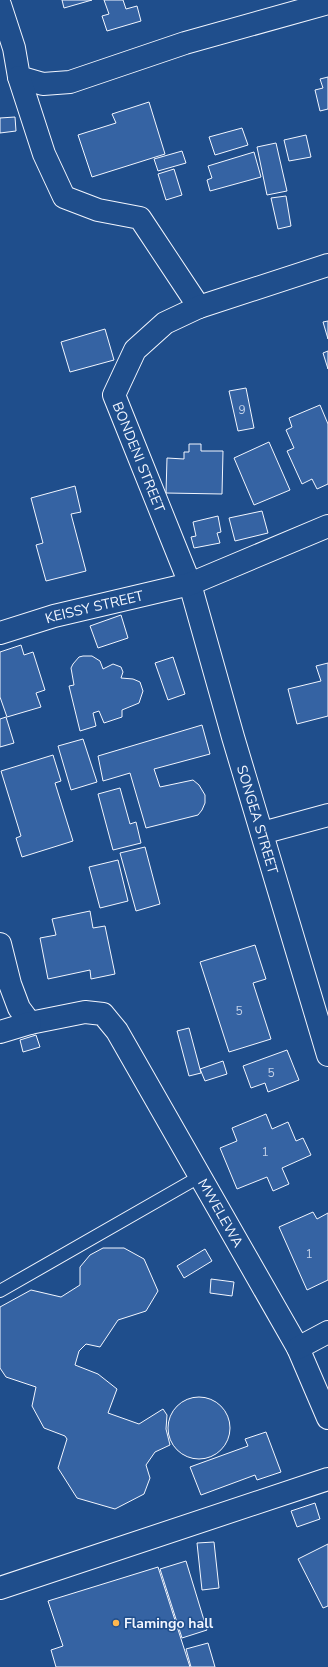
<svg xmlns="http://www.w3.org/2000/svg" width="328" height="1667" viewBox="0 0 328 1667" font-family="'Nunito Sans',sans-serif">
  <style>
    .building { fill: #3563a3; stroke: #f2f6ff }
    .lines { fill: none; stroke-linecap: round; stroke-linejoin: round }
    .service-casing { stroke: #f2f6ff; stroke-width: 14 }
    .minor-casing { stroke: #f2f6ff; stroke-width: 24 }
    .service { stroke: #1f4e8c; stroke-width: 12 }
    .minor { stroke: #1f4e8c; stroke-width: 22 }
    .poi-dot { fill: #ffb74d; stroke: #1f4e8c; stroke-width: 1.5 }
    .labels { text-anchor: middle; stroke-width: 3; stroke-linejoin: round; paint-order: stroke }
    .number-label { font-size: 12px; fill: #c3d1e8 }
    .street-label { font-size: 14px; fill: #f2f6ff; stroke: #1f4e8c }
    .poi-label { font-size: 14px; font-weight: bold; fill: #f2f6ff; stroke: #1f4e8c; text-anchor: start }
  </style>
  <rect width="100%" height="100%" fill="#1f4e8c"/>
  <path class="building" d="M62,0H92L64,8Z
    M104,0H123L126,9L137,6L141,21L107,31L102,16L109,14Z
    M328,77V109L320,111L315,90L323,88L320,79Z
    M149,102L165,154L92,177L78,135L116,123L112,114Z
    M15,117L16,131L0,133V118Z
    M242,128L248,145L215,155L209,137Z
    M306,135L311,157L289,161L284,140Z
    M276,143L287,191L267,195L257,147Z
    M182,151L186,163L158,171L154,159Z
    M254,152L261,177L210,191L207,180L212,178L208,166Z
    M174,169L182,195L166,200L158,174Z
    M286,196L291,226L278,229L271,198Z
    M328,321V339L323,322Z
    M105,329L114,360L70,372L61,342Z
    M328,351V369L323,353Z
    M246,388L254,428L238,431L229,391Z
    M320,405L328,424V484L317,489L312,479L302,484L287,451L294,448L286,430L292,427L289,418Z
    M269,442L290,490L254,505L234,458Z
    M189,444H201V451H223L222,494L166,493L167,458L184,459V452H189Z
    M75,486L81,512L71,514L86,571L46,581L36,545L43,543L31,498Z
    M262,511L268,533L235,541L229,518Z
    M218,516L221,532L217,533L220,543L194,548L191,537L196,536L193,522Z
    M121,615L128,638L98,648L90,626Z
    M21,645L24,655L33,652L45,690L36,693L41,707L7,717L0,697V652Z
    M83,656H92L100,661L103,669L113,664L121,667L123,672L121,678L133,679L140,682L143,691L139,703L122,710V717L104,723L99,711L93,713L96,726L80,731L69,686L74,685L71,668L73,664L79,657Z
    M173,657L185,694L168,700L155,663Z
    M328,663V716L297,724L288,689L321,681L316,666Z
    M6,717L14,743L0,747V719Z
    M202,725L210,754L154,769L160,787L193,780L199,785L205,795V803L202,810L198,815L146,828L130,773L103,781L98,756Z
    M83,739L97,782L71,790L58,746Z
    M53,755L61,781L55,783L73,841L22,857L16,838L21,836L1,771Z
    M120,788L130,824L136,822L141,843L113,850L98,794Z
    M145,847L160,904L136,911L120,853Z
    M118,860L128,901L100,908L89,867Z
    M90,911L93,928L105,926L115,974L91,979L90,970L48,979L40,938L56,935L52,919Z
    M255,945L266,979L253,983L271,1039L229,1052L200,962Z
    M189,1028L201,1073L189,1076L177,1031Z
    M36,1035L40,1047L23,1052L20,1040Z
    M287,1050L299,1080L268,1092L265,1083L251,1088L243,1066Z
    M223,1061L227,1074L205,1081L200,1069Z
    M266,1114L272,1129L288,1122L296,1141L303,1138L311,1155L282,1168L289,1184L273,1191L267,1177L237,1189L220,1148L237,1141L232,1128Z
    M313,1212L317,1219L328,1213V1280L307,1290L279,1227Z
    M103,1248H124L144,1259L158,1291L146,1311L118,1320L100,1347L86,1344L79,1351L75,1365L98,1374L117,1389L108,1413L139,1424L163,1409L167,1415L166,1429L170,1445L155,1452L146,1465L150,1478L144,1494L115,1509L77,1498L58,1468L67,1439L65,1436L44,1428L32,1406L36,1387L6,1377L0,1368V1307L31,1290L61,1297L80,1285V1267L90,1255Z
    M205,1249L212,1261L184,1278L177,1266Z
    M211,1279L234,1282L232,1296L210,1293Z
    M168 1428a31 31 0 1 1 62 0a31 31 0 1 1-62 0Z
    M266,1432L281,1472L257,1480L255,1475L201,1495L190,1467L248,1446L245,1439Z
    M315,1503L320,1519L297,1527L291,1511Z
    M214,1542L219,1588L202,1590L197,1543Z
    M328,1544V1606L323,1608L298,1559Z
    M186,1561L207,1630L182,1638L160,1569Z
    M158,1567L190,1667H56L51,1650L63,1646L48,1601Z
    M208,1643L215,1667H191L186,1649Z"/>
  <g class="lines">
    <defs>
      <path id="service" d="M0,1291L199,1177"/>
      <g id="minor">
        <path d="M0,5L14,48L19,77L43,84L70,82L185,43L328,3"/>
        <path d="M19,77L44,154L64,197L98,210L140,218L199,307"/>
        <path id="s1" d="M328,265L199,307L165,323L135,350L114,395L190,584L233,737L328,1055"/>
        <path id="s2" d="M0,633L54,616L190,584L328,526"/>
        <path d="M262,833L328,815"/>
        <path id="s3" d="M0,944L10,984L19,1008L30,1023L85,1012L103,1014L117,1031L298,1348L328,1418"/>
        <path d="M0,1032L30,1023"/>
        <path d="M298,1348L328,1332"/>
        <path d="M0,1588L328,1479"/>
      </g>
    </defs>
    <use href="#service" class="service-casing"/>
    <use href="#minor" class="minor-casing"/>
    <use href="#service" class="service"/>
    <use href="#minor" class="minor"/>
  </g>
  <circle class="poi-dot" cx="116" cy="1623" r="4"/>
  <g class="labels">
    <g class="number-label">
      <text x="242" y="414">9</text>
      <text x="239" y="1015">5</text>
      <text x="271" y="1077">5</text>
      <text x="265" y="1156">1</text>
      <text x="309" y="1258">1</text>
    </g>
    <g class="street-label">
      <text dy="5" stroke="none"><textPath href="#s1" startOffset="330">BONDENI STREET</textPath></text>
      <text dy="5" stroke="none"><textPath href="#s2" startOffset="98">KEISSY STREET</textPath></text>
      <text dy="5" stroke="none"><textPath href="#s1" startOffset="712">SONGEA STREET</textPath></text>
      <text dy="5" stroke="none"><textPath href="#s3" startOffset="391">MWELEWA</textPath></text>
    </g>
    <g class="poi-label">
      <text x="124" y="1628">Flamingo hall</text>
    </g>
  </g>
</svg>
